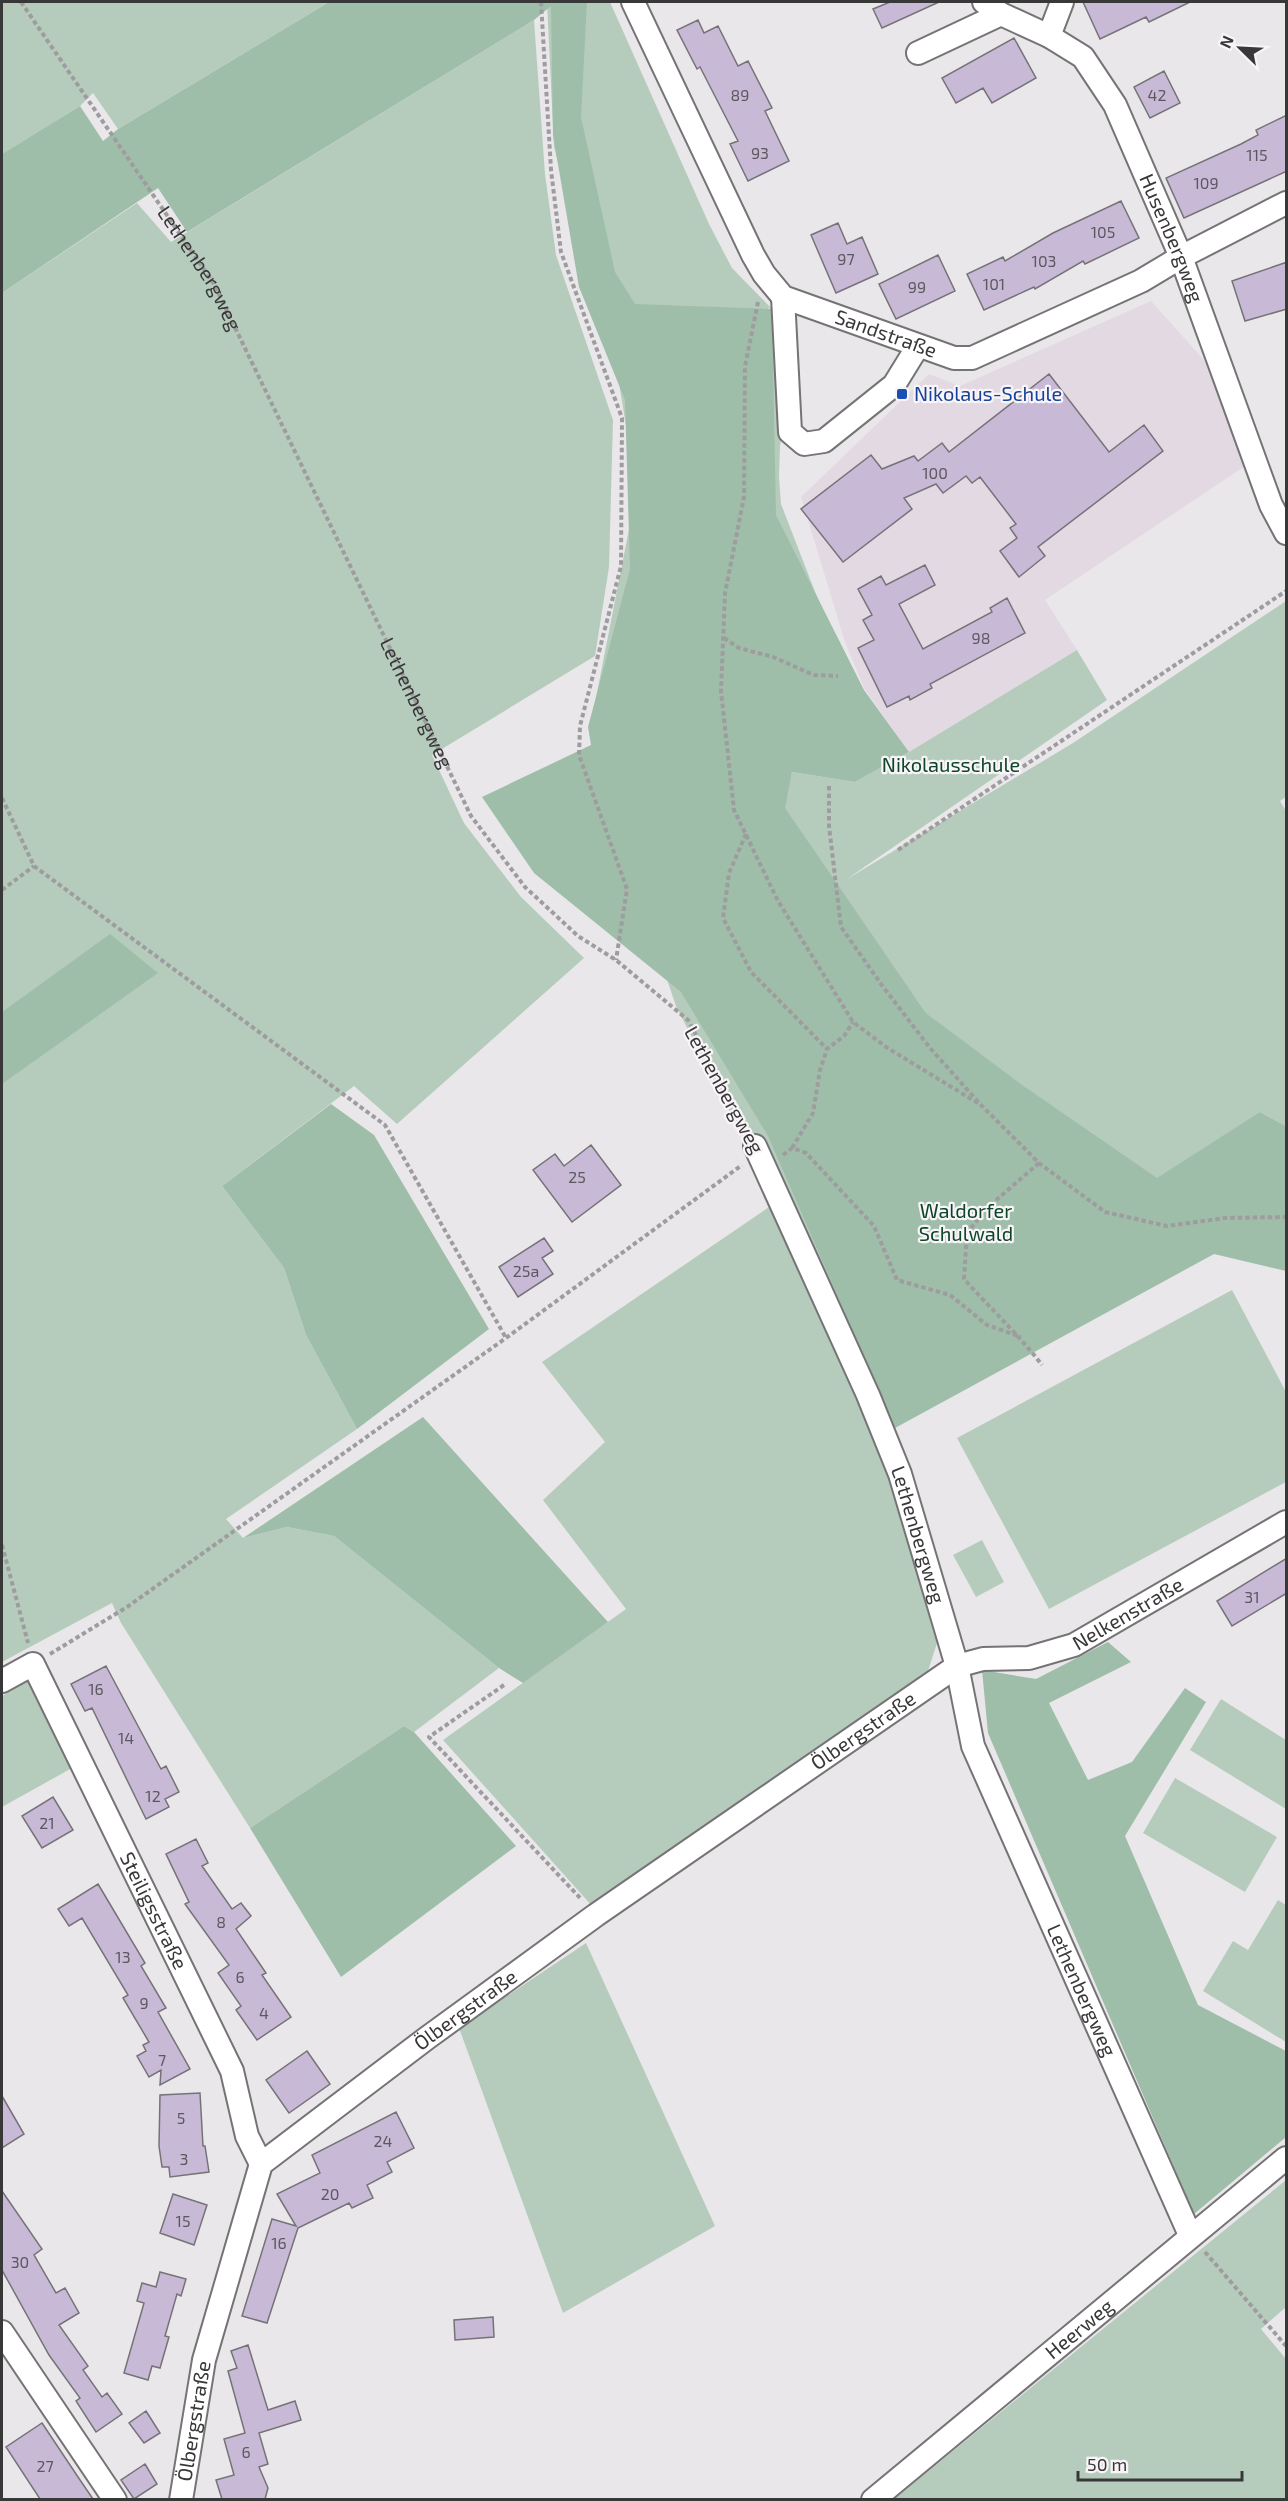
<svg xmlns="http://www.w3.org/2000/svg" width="1288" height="2501" viewBox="0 0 1288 2501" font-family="'Exo 2',sans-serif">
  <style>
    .built { fill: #e3d9e2 }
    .green { fill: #b5ccbd; fill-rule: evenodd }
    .forest { fill: #9ebea9 }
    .building { fill: #c8b9d7; stroke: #757377; stroke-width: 1.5 }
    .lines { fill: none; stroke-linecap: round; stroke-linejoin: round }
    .minor-casing { stroke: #767376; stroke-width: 26 }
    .path { stroke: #9e9c9e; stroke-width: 4; stroke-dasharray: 4.5 3; stroke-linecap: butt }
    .minor { stroke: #fff; stroke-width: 22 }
    .transit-dot { fill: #1a4fb4; stroke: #f8f4f7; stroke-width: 2 }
    .labels { text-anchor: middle; stroke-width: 4.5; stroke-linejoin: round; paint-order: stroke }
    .number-label { font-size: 16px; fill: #5d5860 }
    .street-label { font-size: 20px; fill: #393839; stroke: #f8f4f7 }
    .transit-label { font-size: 20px; fill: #164399; stroke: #f8f4f7; text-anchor: start }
    .park-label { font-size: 20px; fill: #0d4529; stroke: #f8f4f7 }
  </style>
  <rect width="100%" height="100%" fill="#eae7ea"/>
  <path class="built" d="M1151,301L1204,360L1245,466L1045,600L1077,650L909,752L864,688L845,642L801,497L929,374L960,386Z"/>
  <path class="green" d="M2,2H329L118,129L93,93L80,106L2,154Z
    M547,2H610L709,224L732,268L772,309L768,308L779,347L785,417L780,446L779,477L781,504L819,602L786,797L792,772L855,782L909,752L1077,650L1107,700L847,879L1073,743L1286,601V797L1280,801L1286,811V1126L1260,1112L1223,1242L937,1384L873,1419L753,1157L676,1006L657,950L592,718L629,529L631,456L619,383L579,246L554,147ZM787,813L926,1013L949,1031L914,1019Z
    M534,20L545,174L556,255L613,420L609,567L595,656L432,755L464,823L521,897L584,958L397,1124L354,1086L222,1186L284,1268L306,1335L357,1429L226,1519L243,1538L287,1527L334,1536L499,1668L414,1732L404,1726L250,1828L121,1623L112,1603L2,1662V293L137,203L171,242Z
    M775,1203L889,1477L937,1643L928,1671L593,1907L443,1740L626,1609L543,1500L605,1442L542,1362Z
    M1232,1290L1286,1392V1482L1049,1609L957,1438Z
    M982,1540L1004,1582L976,1597L953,1555Z
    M31,1679L72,1768L2,1807V1696Z
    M1221,1699L1286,1740V1809L1190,1750Z
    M1175,1778L1277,1837L1245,1892L1143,1833Z
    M1278,1900L1286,1905V2042L1203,1991L1233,1941L1248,1950Z
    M586,1943L715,2226L563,2313L459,2028Z
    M1286,2180V2307L1261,2329L1286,2359V2499H894Z"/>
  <path class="forest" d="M329,2H587L581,117L615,272L635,304L772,309L776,515L864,690L909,752L855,782L792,772L785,808L926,1013L1022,1085L1157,1178L1260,1112L1286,1126V1271L1214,1254L895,1428L768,1136L681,992L534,873L482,797L591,745L588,727L630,569L625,400L579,287L553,135L551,6L534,20L187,232L158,188L2,293V154L80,106L103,141L118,129Z
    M110,934L158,973L2,1084V1012Z
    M331,1104L374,1135L489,1329L357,1429L306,1335L284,1268L222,1186Z
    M423,1417L608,1622L523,1683L499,1668L334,1536L287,1527L243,1538Z
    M1108,1642L1131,1662L1049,1703L1088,1780L1132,1762L1185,1688L1206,1702L1125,1836L1198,2005L1286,2051V2137L1194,2214L988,1733L982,1670L1036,1679Z
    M404,1726L414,1732L516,1846L341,1977L250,1828Z"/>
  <path class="building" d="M890,2H939L882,28L873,9Z
    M1083,2H1190L1149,22L1146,17L1100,39Z
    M698,20L704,33L718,26L738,66L748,61L772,108L765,111L789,161L748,181L730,144L738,141L700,67L697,69L677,30Z
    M1014,38L1036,78L992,103L983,88L956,103L942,78Z
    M1164,71L1180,103L1150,118L1134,87Z
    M1287,115V171L1184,218L1166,178L1241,144L1258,135L1256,130Z
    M1121,201L1139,238L1085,264L1083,261L1035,289L1034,287L984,310L967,274L1003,257L1005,261L1053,233Z
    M838,223L847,244L862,237L878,274L836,293L811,235Z
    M938,255L955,291L896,319L879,284Z
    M1287,262V309L1245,321L1232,281Z
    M1049,374L1109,452L1144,425L1163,451L1038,547L1045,556L1019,577L1000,551L1017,538L1010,528L1016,524L980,477L972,483L966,476L943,493L936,484L904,498L912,509L843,562L801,509L871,455L882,469L914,456L918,461L942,443L949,452Z
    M925,565L935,585L899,604L923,649L992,612L990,608L1007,598L1025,633L930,684L932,688L910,700L909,696L887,707L858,648L874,640L863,620L872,615L858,589L881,576L886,585Z
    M591,1145L621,1185L572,1222L533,1170L555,1154L564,1166Z
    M544,1238L553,1251L542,1258L553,1274L518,1297L499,1267Z
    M1287,1558V1593L1232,1626L1217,1601Z
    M106,1666L161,1769L166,1766L179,1792L165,1799L169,1807L146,1819L92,1708L85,1711L71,1684Z
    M53,1797L73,1830L42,1848L22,1816Z
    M196,1839L208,1863L202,1866L232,1909L241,1903L251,1916L236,1929L266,1973L262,1975L291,2017L257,2040L236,2010L241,2006L218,1973L229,1965L185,1904L189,1902L166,1854Z
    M98,1884L145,1963L141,1966L166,2008L158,2012L190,2069L160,2085L161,2070L149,2077L137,2056L146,2051L143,2045L149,2042L123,1998L128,1995L82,1918L69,1926L58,1909Z
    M307,2051L330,2084L289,2113L266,2080Z
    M200,2093L203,2146H205L209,2172L170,2177L169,2167H162L159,2146L160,2095Z
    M2,2096L24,2134L2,2148Z
    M396,2112L414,2148L387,2162L392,2172L367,2185L373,2198L352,2208L349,2203L298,2228L267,2323L242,2316L272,2219L296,2226L277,2194L320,2173L312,2155Z
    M2,2191L42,2249L34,2255L56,2293L65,2288L79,2313L59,2325L88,2366L83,2370L102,2397L107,2393L122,2414L96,2432L76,2401L80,2398L49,2355L2,2270Z
    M173,2194L207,2205L194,2245L160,2233Z
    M160,2272L186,2279L181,2296L177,2294L165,2336L169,2337L160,2368L152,2366L148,2380L124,2373L144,2303L137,2301L142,2283L156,2287Z
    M493,2317L494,2337L455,2340L454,2320Z
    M248,2345L268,2410L295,2401L301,2420L259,2433L268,2464L259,2467L268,2488L265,2499H222L216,2480L234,2475L224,2439L245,2433L228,2371L237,2368L231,2351Z
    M146,2411L160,2433L144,2443L129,2423Z
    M42,2423L78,2477L93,2499H40L6,2447Z
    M145,2464L157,2484L134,2499L121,2480Z"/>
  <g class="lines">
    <defs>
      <g id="minor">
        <path id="s2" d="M633,2L753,255L764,274L783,297L954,358H972L1141,281L1181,257L1286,203"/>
        <path id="s3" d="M984,2L1001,14L1049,36L1083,57L1115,105L1181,257L1271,505L1286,533"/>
        <path d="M1049,36L1062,2"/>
        <path d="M918,53L1001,14"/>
        <path d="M783,297L790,432L804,444L824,441L894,385L918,346"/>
        <path id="s4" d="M755,1146L868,1395L900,1474L957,1666L973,1746L1190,2235"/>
        <path id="s5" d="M2,1681L33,1664L232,2071L247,2136L261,2164"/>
        <path d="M2,2332L115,2500"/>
        <path id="s6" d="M181,2500L204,2360L261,2164L427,2038L596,1915L957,1666L983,1659L1029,1658L1074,1645L1286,1522"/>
        <path id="s7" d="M873,2500L1286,2158"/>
      </g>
    </defs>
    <use href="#minor" class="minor-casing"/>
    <g class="path">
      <path id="s1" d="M21,2L214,284L471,816L525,887L578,936L616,960L688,1020L746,1129"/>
      <path d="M541,2L551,170L561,252L622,418L621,566L580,726L579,755L627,889L616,960"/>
      <path d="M758,302L745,366L744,497L725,593L721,691L734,810L778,901L853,1022L886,1047L981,1105"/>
      <path d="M724,638L739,648L773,657L814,675L838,676"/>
      <path d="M829,786V826L841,927L881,984L930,1048L981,1105L1039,1163L1105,1212L1167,1226L1225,1218L1286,1217"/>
      <path d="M2,798L34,866L385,1125L506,1338"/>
      <path d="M746,834L729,873L723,918L751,972L827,1049"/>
      <path d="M898,850L1286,591"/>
      <path d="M2,890L34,866"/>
      <path d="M792,1148L813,1113L820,1070L827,1049L844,1036L853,1022"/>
      <path d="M783,1155L792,1148L806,1153L874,1226L897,1280L950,1295L987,1325L1021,1337"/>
      <path d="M1039,1163L987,1208L967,1233L964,1279C990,1308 1018,1334 1042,1365"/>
      <path d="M2,1545L28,1643"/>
      <path d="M50,1654L127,1607L506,1338L742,1165"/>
      <path d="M504,1685L429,1737L581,1899"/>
      <path d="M1205,2252L1286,2346"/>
    </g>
    <use href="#minor" class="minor"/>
  </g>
  <rect class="transit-dot" x="896" y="388" width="12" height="12" rx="3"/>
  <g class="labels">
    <g class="number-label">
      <text x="740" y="101">89</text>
      <text x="1157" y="101">42</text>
      <text x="760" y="159">93</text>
      <text x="1257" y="161">115</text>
      <text x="1206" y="189">109</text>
      <text x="1103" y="238">105</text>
      <text x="846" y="265">97</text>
      <text x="1044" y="267">103</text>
      <text x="994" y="290">101</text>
      <text x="917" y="293">99</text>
      <text x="935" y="479">100</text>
      <text x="981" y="644">98</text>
      <text x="577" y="1183">25</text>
      <text x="526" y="1277">25a</text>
      <text x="1252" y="1603">31</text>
      <text x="96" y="1695">16</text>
      <text x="126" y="1744">14</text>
      <text x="153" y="1802">12</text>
      <text x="47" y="1829">21</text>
      <text x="221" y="1928">8</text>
      <text x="123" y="1963">13</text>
      <text x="240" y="1983">6</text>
      <text x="144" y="2009">9</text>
      <text x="264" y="2019">4</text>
      <text x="162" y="2066">7</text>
      <text x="181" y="2124">5</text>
      <text x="383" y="2147">24</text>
      <text x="184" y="2165">3</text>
      <text x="330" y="2200">20</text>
      <text x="183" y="2227">15</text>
      <text x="279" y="2249">16</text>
      <text x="20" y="2268">30</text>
      <text x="246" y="2458">6</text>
      <text x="45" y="2472">27</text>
    </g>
    <g class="street-label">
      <text dy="7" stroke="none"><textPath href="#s3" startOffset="316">Husenbergweg</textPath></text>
      <text dy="7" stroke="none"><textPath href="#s1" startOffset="321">Lethenbergweg</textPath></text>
      <text dy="7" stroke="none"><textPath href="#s2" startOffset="441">Sandstraße</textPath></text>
      <text dy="7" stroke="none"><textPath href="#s1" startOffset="807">Lethenbergweg</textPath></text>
      <text transform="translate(724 1090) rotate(61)" y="7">Lethenbergweg</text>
      <text dy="7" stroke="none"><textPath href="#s4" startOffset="422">Lethenbergweg</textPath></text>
      <text dy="7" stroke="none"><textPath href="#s6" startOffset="1384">Nelkenstraße</textPath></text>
      <text dy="7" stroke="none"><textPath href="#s6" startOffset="1088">Ölbergstraße</textPath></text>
      <text dy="7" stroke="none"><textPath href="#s5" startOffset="310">Steiligsstraße</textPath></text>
      <text dy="7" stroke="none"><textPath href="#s4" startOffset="908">Lethenbergweg</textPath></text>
      <text dy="7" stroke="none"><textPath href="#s6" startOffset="602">Ölbergstraße</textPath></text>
      <text dy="7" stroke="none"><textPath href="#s7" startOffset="268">Heerweg</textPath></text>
      <text dy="7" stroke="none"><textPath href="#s6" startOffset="80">Ölbergstraße</textPath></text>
    </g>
    <g class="transit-label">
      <text x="914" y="401">Nikolaus-Schule</text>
    </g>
    <g class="park-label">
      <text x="951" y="772">Nikolausschule</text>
      <text x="966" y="1218">Waldorfer<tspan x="966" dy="23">Schulwald</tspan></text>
    </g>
  </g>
  <rect width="1288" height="2501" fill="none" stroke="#393839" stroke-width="6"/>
  <g transform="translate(1240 48) rotate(294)" stroke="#f8f4f7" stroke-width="4.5" paint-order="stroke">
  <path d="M0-4.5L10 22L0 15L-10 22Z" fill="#393839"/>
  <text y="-9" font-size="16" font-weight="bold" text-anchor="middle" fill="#393839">N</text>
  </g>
  <path d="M1078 2471v9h164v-9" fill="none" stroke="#393839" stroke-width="3"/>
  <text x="1087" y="2471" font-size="18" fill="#393839" stroke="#f8f4f7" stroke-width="4.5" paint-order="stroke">50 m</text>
</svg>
